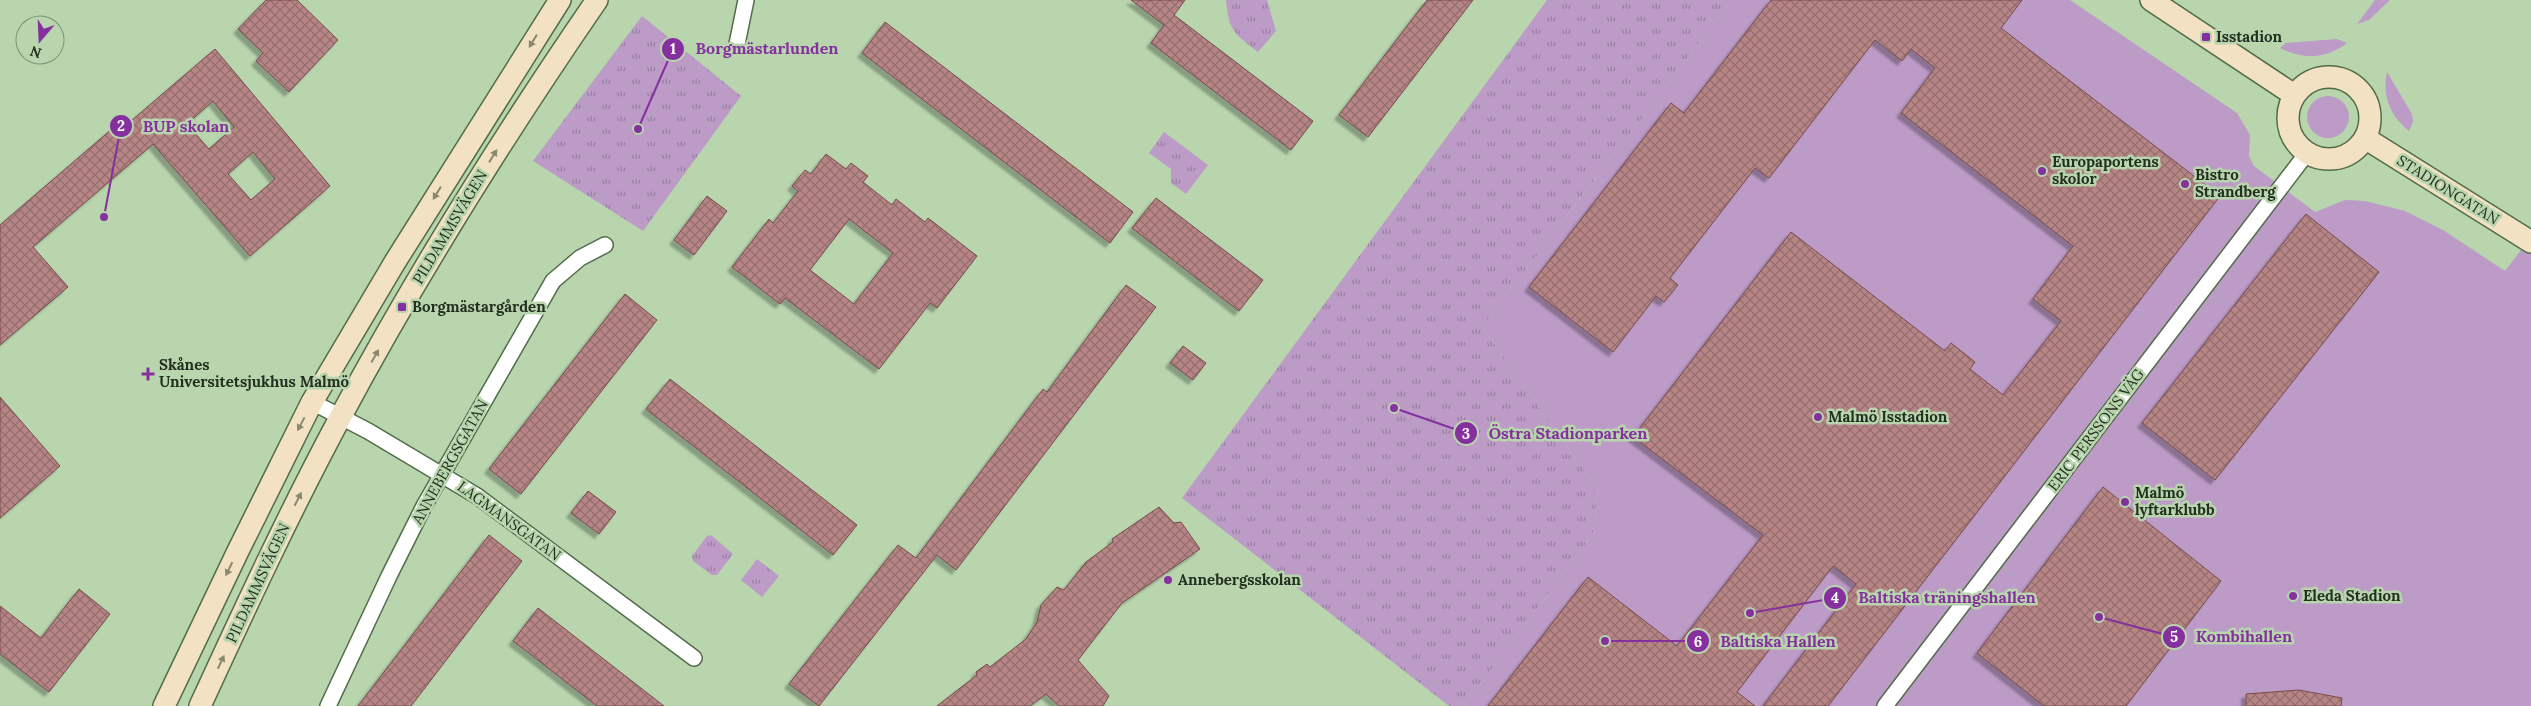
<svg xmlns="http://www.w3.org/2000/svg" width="2531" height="706" viewBox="0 0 2531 706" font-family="Lora,serif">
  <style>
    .green { fill: #bc9bc7 }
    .park { fill: url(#park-tufts) }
    .building { fill: url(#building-cross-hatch); stroke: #784b4c; fill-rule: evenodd; filter: url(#shadow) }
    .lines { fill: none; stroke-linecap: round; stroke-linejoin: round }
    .minor-casing { stroke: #526c49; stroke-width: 18 }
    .secondary-casing { stroke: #526c49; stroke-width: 24 }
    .minor { stroke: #fff; stroke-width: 15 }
    .secondary { stroke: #f2e1c2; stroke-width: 21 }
    .oneway { fill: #8a8870 }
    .poi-dot { fill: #85309e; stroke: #b8d5ae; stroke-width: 2 }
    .labels { text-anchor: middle; stroke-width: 5; stroke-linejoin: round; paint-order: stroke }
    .poi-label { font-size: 15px; font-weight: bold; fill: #232f1f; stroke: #b8d5ae; text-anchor: start }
    .street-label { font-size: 15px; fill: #232f1f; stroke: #b8d5ae }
    .leader { fill: none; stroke: #85309e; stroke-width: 2 }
    .callout-dot { fill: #85309e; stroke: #b8d5ae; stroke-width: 2 }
    .mark-label { font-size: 15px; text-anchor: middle; font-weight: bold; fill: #fff }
    .callout-label { font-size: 16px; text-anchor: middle; font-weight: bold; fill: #85309e; stroke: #b8d5ae; stroke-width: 5; stroke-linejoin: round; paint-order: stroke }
  </style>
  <defs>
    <pattern id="park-tufts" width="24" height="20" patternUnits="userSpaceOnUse" patternTransform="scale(1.25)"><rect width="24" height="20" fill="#bc9bc7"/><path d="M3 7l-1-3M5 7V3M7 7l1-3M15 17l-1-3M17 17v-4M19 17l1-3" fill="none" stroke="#987fa1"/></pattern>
    <pattern id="building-cross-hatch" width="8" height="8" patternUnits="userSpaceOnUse" patternTransform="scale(1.25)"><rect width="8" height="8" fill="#b78586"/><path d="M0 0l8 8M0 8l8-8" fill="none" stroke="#946d6d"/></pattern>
    <filter id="shadow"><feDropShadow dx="-4.5" dy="4.5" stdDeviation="1" flood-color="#0004"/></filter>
  </defs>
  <rect width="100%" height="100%" fill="#b8d5ae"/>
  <path class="green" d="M1732,0H2070L2237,113L2250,135L2249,156L2254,166L2315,212L2345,200L2365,201L2405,211L2443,230L2505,271L2531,237V706H1464L1593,534L1598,490L1482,327Z
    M2375,0H2390L2369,20L2357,24Z
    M2337,39L2347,43C2326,59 2304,60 2280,48L2286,43Z
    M2387,72L2412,114L2413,122L2409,131C2390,115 2382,97 2387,72Z
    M2307 117a21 21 0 1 1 42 0a21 21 0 1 1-42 0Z"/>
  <path class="park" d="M1226,0H1267L1276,31L1258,52C1234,33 1229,32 1226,0Z
    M1547,0H1732L1482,327L1598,490L1593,534L1464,706H1449L1182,498Z
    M642,16L741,96L643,231L533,161Z
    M1164,132L1208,165L1186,194L1171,183V169L1149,153Z
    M711,535L733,554L717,575H712L693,561L692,556L707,536Z
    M757,559L779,576L762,597L741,580Z"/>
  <path class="building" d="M266,0H297L338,40L289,92L256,61L263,53L238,29Z
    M1131,0H1185L1174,15L1313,121L1291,150L1151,43L1164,25Z
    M1427,0H1473L1368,137L1339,115Z
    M1771,0H2022L2001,28L2220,196L1828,706H1763L1856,584L1833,566L1737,692L1755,706H1488L1588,577L1677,646L1763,535L1633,437L1791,232L1945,351L1951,343L1975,362L1970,369L2003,395L2061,321L2033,299L2073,246L1901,113L1935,68L1911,49L1902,61L1875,40L1769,178L1755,168L1670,278L1678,285L1664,302L1656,296L1613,352L1529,287L1671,103L1684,113Z
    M885,22L1133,212L1110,243L862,53Z
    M215,49L330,186L250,256L153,144L33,247L68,287L0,345V225L113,128L117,133ZM213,101L234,127L209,149L187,124ZM253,152L275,179L251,200L228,174Z
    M826,154L846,169L851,163L868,176L863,182L892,205L896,199L925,222L928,218L977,256L937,308L930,303L879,369L785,298L780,304L732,267L769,219L773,223L798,191L792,186L805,170L811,174ZM849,219L893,253L854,304L810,270Z
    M707,196L727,211L694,255L674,240Z
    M1156,198L1263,280L1239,311L1132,228Z
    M2306,214L2379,272L2215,480L2142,423Z
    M1126,285L1156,307L956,570L937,555L819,706L789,684L898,545L916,558L1043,389L1047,392Z
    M625,294L657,320L521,494L489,469Z
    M1183,346L1206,363L1193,380L1170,363Z
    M670,379L857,525L833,555L646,409Z
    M0,397L60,466L0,518Z
    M2103,487L2221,581L2126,706H2044L1977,653Z
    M588,491L616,512L599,534L571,513Z
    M1159,507L1174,523L1181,522L1200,549L1122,603L1078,660L1109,696L1103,706H1059L1046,694L1030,706H937L977,675L976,672L987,664L990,667L1026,639L1037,622L1041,605L1057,587L1064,590L1086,562L1113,542L1112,539Z
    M489,535L522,561L502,587L411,706H358Z
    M79,589L110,614L49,692L0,654V606L41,638Z
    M538,608L664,706H597L525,650L513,641Z
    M2299,690L2342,698L2341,706H2246V694Z"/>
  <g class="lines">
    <defs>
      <path id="minor" d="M737,44L746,0
        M312,402L368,431L477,496L694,658
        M328,706L389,576L424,506L553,281L580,258L605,245
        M1885,706L2307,153"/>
      <path id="secondary" d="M2151,0L2294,95
        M2288 118a41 41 0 1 1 82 0a41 41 0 1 1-82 0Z
        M2365,138L2531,242
        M164,706L238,551L312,402L395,262L560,0
        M200,706C245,608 290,511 341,416C418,272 505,134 597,0"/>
    </defs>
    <use href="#minor" class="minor-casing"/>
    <use href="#secondary" class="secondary-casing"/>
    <use href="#minor" class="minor"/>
    <use href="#secondary" class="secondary"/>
  </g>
  <defs><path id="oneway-solid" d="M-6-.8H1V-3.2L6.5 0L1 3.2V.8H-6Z" transform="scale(1.25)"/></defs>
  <g class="oneway">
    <use href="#oneway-solid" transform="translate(533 41) rotate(122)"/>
    <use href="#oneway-solid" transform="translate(493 156) rotate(-58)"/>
    <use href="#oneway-solid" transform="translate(437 193) rotate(122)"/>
    <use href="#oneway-solid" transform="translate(375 356) rotate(-61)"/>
    <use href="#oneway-solid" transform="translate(301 424) rotate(118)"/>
    <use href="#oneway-solid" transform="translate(298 499) rotate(-63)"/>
    <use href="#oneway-solid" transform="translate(229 569) rotate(116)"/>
    <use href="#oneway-solid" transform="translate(221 662) rotate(-65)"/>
  </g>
  <g class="poi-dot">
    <rect x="2201" y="32" width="10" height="10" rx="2.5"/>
    <circle cx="2042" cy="171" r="5"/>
    <circle cx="2185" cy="184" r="5"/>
    <rect x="397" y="302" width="10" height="10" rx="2.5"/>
    <path d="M145.5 366.5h5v5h5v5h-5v5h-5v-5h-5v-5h5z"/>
    <circle cx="1818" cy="417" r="5"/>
    <circle cx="2125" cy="502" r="5"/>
    <circle cx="1168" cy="580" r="5"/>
    <circle cx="2293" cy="596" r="5"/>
  </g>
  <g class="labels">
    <g class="poi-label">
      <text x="2216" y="42">Isstadion</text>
      <text x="2052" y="167">Europaportens<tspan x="2052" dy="17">skolor</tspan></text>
      <text x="2195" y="180">Bistro<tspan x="2195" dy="17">Strandberg</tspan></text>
      <text x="412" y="312">Borgmästargården</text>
      <text x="159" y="370">Skånes<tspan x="159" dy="17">Universitetsjukhus Malmö</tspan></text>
      <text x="1828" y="422">Malmö Isstadion</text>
      <text x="2135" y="498">Malmö<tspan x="2135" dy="17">lyftarklubb</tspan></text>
      <text x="1178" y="585">Annebergsskolan</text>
      <text x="2303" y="601">Eleda Stadion</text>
    </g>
    <g class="street-label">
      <text transform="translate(2448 190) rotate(32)" y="5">STADIONGATAN</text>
      <text transform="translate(450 227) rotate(-59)" y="5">PILDAMMSVÄGEN</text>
      <text transform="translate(2096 430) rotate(-53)" y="5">ERIC PERSSONS VÄG</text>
      <text transform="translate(450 462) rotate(-61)" y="5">ANNEBERGSGATAN</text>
      <text transform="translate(509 521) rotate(36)" y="5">LAGMANSGATAN</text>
      <text transform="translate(258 583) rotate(-65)" y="5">PILDAMMSVÄGEN</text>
    </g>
  </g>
  <path class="leader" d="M638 129L673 49M104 217L121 126M1394 408L1466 433M1750 613L1835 598M2099 617L2174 637M1605 641L1698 641"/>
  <g class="callout-dot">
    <circle cx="638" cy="129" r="5"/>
    <circle cx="104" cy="217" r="5"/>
    <circle cx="1394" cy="408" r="5"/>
    <circle cx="1750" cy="613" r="5"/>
    <circle cx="2099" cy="617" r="5"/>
    <circle cx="1605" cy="641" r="5"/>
    <circle cx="673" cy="49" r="12"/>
    <circle cx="121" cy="126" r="12"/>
    <circle cx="1466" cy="433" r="12"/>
    <circle cx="1835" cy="598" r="12"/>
    <circle cx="2174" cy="637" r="12"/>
    <circle cx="1698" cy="641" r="12"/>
  </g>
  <g class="mark-label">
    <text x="673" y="54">1</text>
    <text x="121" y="131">2</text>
    <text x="1466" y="439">3</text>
    <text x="1835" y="603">4</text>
    <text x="2174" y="642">5</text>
    <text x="1698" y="647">6</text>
  </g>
  <g class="callout-label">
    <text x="767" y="54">Borgmästarlunden</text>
    <text x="186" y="132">BUP skolan</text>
    <text x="1568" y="439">Östra Stadionparken</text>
    <text x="1947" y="603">Baltiska träningshallen</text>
    <text x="2244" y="642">Kombihallen</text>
    <text x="1778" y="647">Baltiska Hallen</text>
  </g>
  <g transform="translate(40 40) rotate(199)"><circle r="24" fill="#b8d5ae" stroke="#7c9375"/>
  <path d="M0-4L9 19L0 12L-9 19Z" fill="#85309e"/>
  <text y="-8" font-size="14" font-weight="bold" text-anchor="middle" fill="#232f1f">N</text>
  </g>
</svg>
